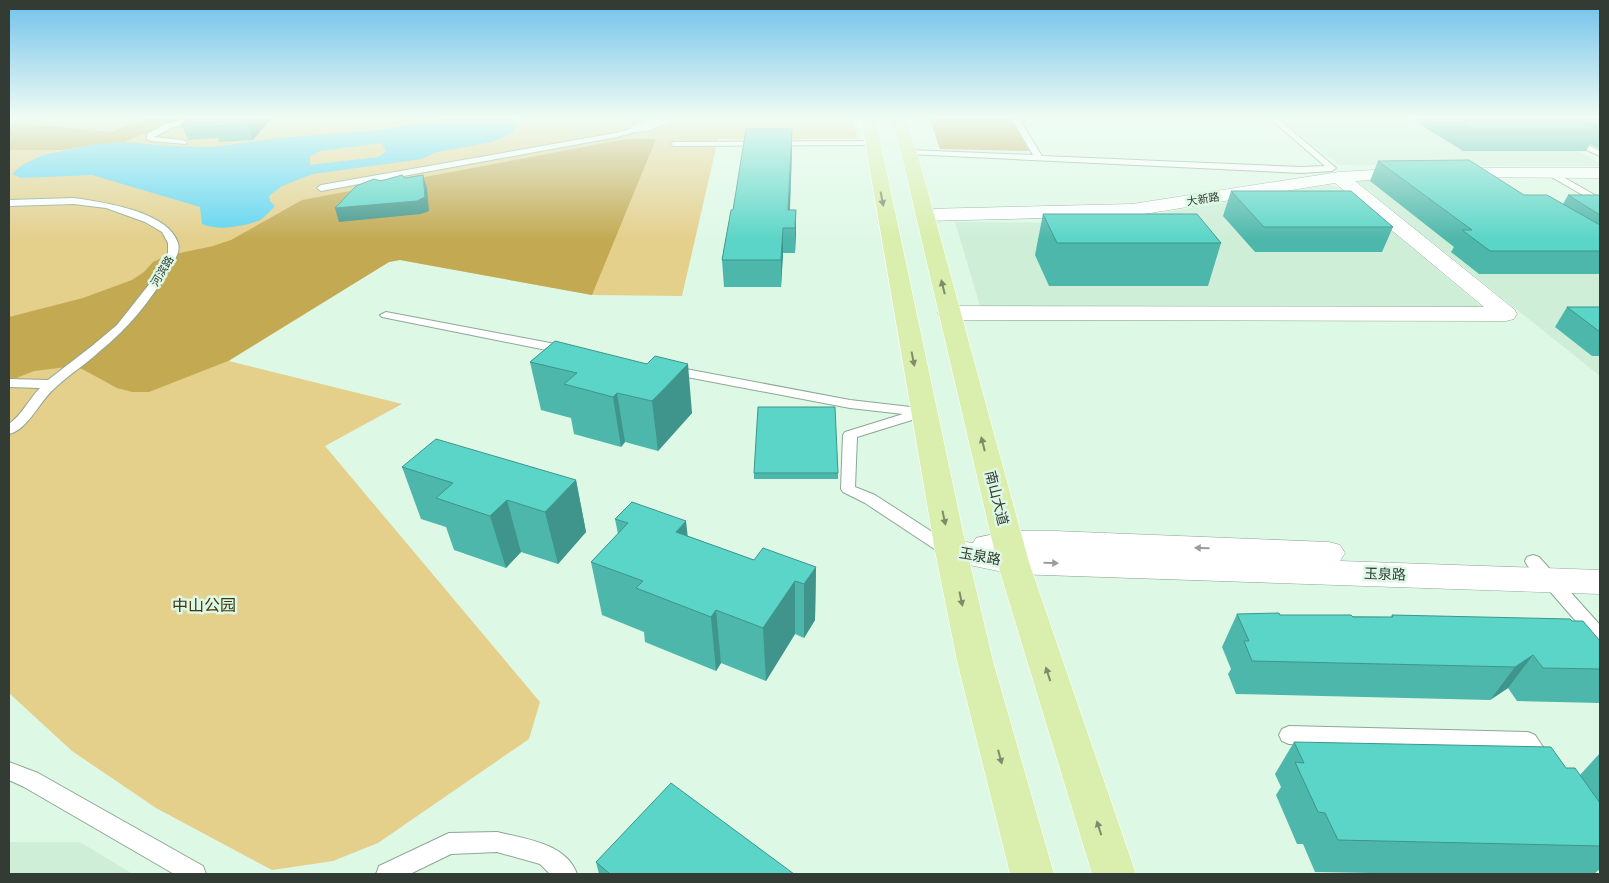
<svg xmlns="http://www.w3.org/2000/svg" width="1609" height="883" viewBox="0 0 1609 883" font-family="'Golos Text','Noto Sans SC',sans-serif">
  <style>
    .built { fill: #ceeed8 }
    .green { fill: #e4cf8b }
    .forest { fill: #c3a952 }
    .water { fill: #5fd4f0; fill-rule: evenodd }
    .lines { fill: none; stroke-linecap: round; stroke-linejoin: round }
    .lane-casing { stroke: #8ea795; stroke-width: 2 }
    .street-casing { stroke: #8ea795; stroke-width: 1 }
    .secondary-casing { stroke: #8ea795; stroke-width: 1 }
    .primary-casing { stroke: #fff; stroke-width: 1 }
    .lane { fill: #fff; fill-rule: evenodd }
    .street { fill: #fff; fill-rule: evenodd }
    .secondary { fill: #fff; fill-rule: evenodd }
    .primary { fill: #daeead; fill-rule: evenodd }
    .wall { fill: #4db7ab }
    .shaded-wall { fill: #3f958b }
    .building { fill: #5ad5c7; stroke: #3f958b }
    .oneway { fill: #7e8c6b }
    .oneway2 { fill: #989e9a }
    .labels { text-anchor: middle; stroke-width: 5; stroke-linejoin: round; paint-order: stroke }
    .far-street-label { font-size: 11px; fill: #323c35; stroke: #def8e6 }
    .street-label { font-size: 14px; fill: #323c35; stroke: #def8e6 }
    .near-park-label { font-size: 16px; fill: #3f340e; stroke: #def8e6 }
  </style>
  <rect width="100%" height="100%" fill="#def8e6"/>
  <path class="built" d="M1278,117H1513L1600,163V166L1339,165Z
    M1352,178L1467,179L1512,208H1600V376Z
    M1329,185L1341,188L1482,307L980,306L955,222L1058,223L1130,218Z
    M9,842H80L133,874H9Z"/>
  <path class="green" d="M9,117H853L857,139H718L682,296L592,295L400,260L389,262L229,361L402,404L325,446L540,702L529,739L378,843L333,861L272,870L156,808L72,751L9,693Z"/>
  <path class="forest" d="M150,117H196L170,123L124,142L92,145L64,150H9V122L111,132Z
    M929,117H1020L1012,121L1029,151L940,149Z
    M627,139H656L592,295L400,260L389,262L228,361L149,392H132L117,388L82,369L67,367L34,371L9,381V317L83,298L132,280L144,272L153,262L166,256L213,246L231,240L302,200Z"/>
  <path class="water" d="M453,117H517L516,127L512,133L492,142L437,152L422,159L313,174L282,186L269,196L270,201L275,206C270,211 265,217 260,220C244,227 218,231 202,224L200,207L92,175L21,178L12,174L22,165L43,155L92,145L124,142L170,146L213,147L276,138L373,131ZM382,143L386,152L378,157L310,165V156L320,151Z"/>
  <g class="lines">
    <defs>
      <path id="lane" d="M196,117H207L171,128L154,137L183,140L187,142L186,144L151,141L147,139V134L165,124Z
        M1022,117H1032L1021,122L1042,156L1301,167L1325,166L1268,117H1276L1336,168L1332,171L1301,173L909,154L905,152L909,150L1033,155L1013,121Z
        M639,126L643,128L642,130L617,137L321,191L317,188L321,185L616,133Z
        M1569,138H1575L1600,151V156L1569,142Z
        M872,141H875V145L674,146L670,144L674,142Z
        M1551,170L1600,198V205L1548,175L1547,173Z
        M74,198C102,202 168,211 178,243C181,253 173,262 168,270C151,301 127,329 100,351C86,364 70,374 56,387C40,400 28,430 9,434V424C22,415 29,399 40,388L9,387V379L48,380L92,346L117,325L151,282L168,253V243L162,232L145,222L106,208L74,204L9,206V200Z
        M386,312L566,346L572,350L566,354L382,317L380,315Z
        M670,366L850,400L928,409L930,412L928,415L857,437L855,487L875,495L954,546L956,550L954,554L948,556L942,554L865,503L843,492L841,489L843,435L845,432L903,414L850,408L666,373L664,370L666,367Z
        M1533,555L1539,557L1600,625V644L1594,642L1527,565L1525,561L1527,557Z
        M1289,726L1528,732L1535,735L1553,762L1550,768L1543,771L1536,768L1523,750L1289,744L1282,741L1279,735L1282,729Z
        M9,762L38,773L203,866L206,874H174L24,787L9,780Z
        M497,832C525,839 566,843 577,874H550L540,864L497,852L451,854L410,874H376L379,866L449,833Z"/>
      <path id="street" d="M655,117H674L672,120C661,125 646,134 634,131L631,128L634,125Z
        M1411,168L1417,169L1419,173L1417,177L1355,181L1514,309L1517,314L1514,319L1506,321L949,320L941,318L938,313L941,308L949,306L1484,307L1335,183L1132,216L925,221L918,219L916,215L918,211L925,209L1132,204L1339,172Z
        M1452,168H1600V178L1446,177L1444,173L1446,169Z"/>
      <path id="secondary" d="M1008,531H1055L1329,542L1340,545L1345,553L1340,561L1600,570V594L1013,574L940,559L935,551L940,543L951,540L973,543L976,538Z"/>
      <path id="primary" d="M861,117H875L967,551L993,661L1054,874H1010L957,661L935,551Z
        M890,117H904L917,152L1029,562L1136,874H1092L997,562L901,152Z"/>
    </defs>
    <use href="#lane" class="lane-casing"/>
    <use href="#street" class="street-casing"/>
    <use href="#secondary" class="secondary-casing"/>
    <use href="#primary" class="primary-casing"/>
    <use href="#lane" class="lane"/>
    <use href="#street" class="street"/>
    <use href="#secondary" class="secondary"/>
    <use href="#primary" class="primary"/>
  </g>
  <path class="wall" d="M1408,117H1600V149L1590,144L1586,151H1463Z
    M270,120L253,140L220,142L218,138L188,140L181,124Z
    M792,151L790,210H796L795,253H783L781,287H724L722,260L733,210Z
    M1378,161L1563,204L1568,195H1600V274H1479L1451,252L1454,247L1370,181Z
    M1231,191L1393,227L1382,252H1255L1223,216Z
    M1043,214L1221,243L1208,286H1049L1035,255Z
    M1567,307H1600V356H1592L1555,327Z
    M555,341L692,413L658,451L625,442L621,447L574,434L571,418L541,410L530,362Z
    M402,467L576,480L586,532L558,564L521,552L506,568L454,550L446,527L421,519Z
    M754,473H838V479H754Z
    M615,519L688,536L754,560L816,567L815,620L804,638L795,634L766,681L721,663L716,671L645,642L644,632L602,615L591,562L618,534Z
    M1237,614L1391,617L1392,615L1572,621L1600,641V703L1517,701L1508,688L1490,700L1236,694L1228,674L1231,669L1222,647Z
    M1294,742L1566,768L1580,775L1600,753V869L1594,874H1429L1315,872L1303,844H1297L1276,795L1281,787L1275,774Z
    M596,862L794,874H599Z"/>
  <path class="shaded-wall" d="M254,117H269L270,120L253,140L247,124Z
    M792,129V151L789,228L788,210Z
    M423,175L427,188L429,211L421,214L339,222L335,208Z
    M796,210V235L795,253V228Z
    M783,228V253L781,287V260Z
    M688,364L692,413L658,451L652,401Z
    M617,393L625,442L621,447L613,397Z
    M576,480L586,532L558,564L545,512Z
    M507,500L521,552L506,568L490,516Z
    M686,521L692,574L676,532Z
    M816,567L815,620L804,638V584Z
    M795,581V634L766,681L763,628Z
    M716,610L721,663L716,671L711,617Z
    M1533,655L1508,688L1490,700L1515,667Z"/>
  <path class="building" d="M189,117H254L247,124L213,126L217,122L181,124Z
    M1451,117H1572L1598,129H1473Z
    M1589,117H1600V122Z
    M746,129H792L788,210H796L795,228H783L781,260H722L731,210H733Z
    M1469,160L1524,195H1547L1600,225V251H1490L1462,230H1472L1378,161Z
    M402,175L405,178L423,175L425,197L417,201L335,208L356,186L374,179L381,181Z
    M1231,191H1351L1393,227H1264Z
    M1568,195H1600V215Z
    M1043,214H1197L1221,243H1057Z
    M1567,307H1600V332Z
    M555,341L647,364L655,356L688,364L652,401L617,393L613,397L564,384L577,373L530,362Z
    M758,407H835L838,473H754Z
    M436,439L576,480L545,512L507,500L490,516L436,498L453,483L402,467Z
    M632,502L686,521L676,532L754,560L763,548L816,567L804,584L795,581L763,628L716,610L711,617L636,588L643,581L591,562L628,523L615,519Z
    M1279,613L1280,615H1351L1353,617H1393L1392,615L1570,619L1572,621H1583L1600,641V669L1543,668L1533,655L1515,667L1252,661L1244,641H1249L1237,614Z
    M1294,742L1551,747L1566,768H1575L1600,803V846L1338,840L1325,813L1318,812L1295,762L1304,763Z
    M671,783L794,874H610L596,862Z"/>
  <defs><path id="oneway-solid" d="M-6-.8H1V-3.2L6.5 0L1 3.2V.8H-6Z" transform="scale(1.25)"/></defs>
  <g class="oneway">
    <use href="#oneway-solid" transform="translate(882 199) rotate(79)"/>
    <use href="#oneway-solid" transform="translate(943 287) rotate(-104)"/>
    <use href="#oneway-solid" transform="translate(913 359) rotate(79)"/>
    <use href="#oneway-solid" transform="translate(983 444) rotate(-104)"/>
    <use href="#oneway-solid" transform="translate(944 518) rotate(78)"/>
    <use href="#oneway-solid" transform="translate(961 599) rotate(78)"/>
    <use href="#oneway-solid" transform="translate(1048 674) rotate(-108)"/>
    <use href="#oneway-solid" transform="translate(1000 757) rotate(75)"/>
    <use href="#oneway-solid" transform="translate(1099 828) rotate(-108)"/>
  </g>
  <g class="oneway2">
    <use href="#oneway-solid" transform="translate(1202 548) rotate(-178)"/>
    <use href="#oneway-solid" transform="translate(1051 563) rotate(2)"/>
  </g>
  <linearGradient id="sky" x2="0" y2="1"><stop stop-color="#71c1eb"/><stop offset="0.49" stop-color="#f0fcf4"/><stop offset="1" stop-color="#f0fcf4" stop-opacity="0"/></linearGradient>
  <rect width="1609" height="240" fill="url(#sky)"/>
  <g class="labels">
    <g class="far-street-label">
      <text transform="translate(1203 199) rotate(-9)" y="4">大新路</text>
      <text transform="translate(162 271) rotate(-59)" y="4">河滨路</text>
    </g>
    <g class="street-label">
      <text transform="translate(997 498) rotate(76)" y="5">南山大道</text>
      <text transform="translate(980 556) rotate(10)" y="5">玉泉路</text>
      <text transform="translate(1385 574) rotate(2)" y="5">玉泉路</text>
    </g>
    <g class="near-park-label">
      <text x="204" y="611">中山公园</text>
    </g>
  </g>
  <rect width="1609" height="883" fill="none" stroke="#323c35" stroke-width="20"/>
</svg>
